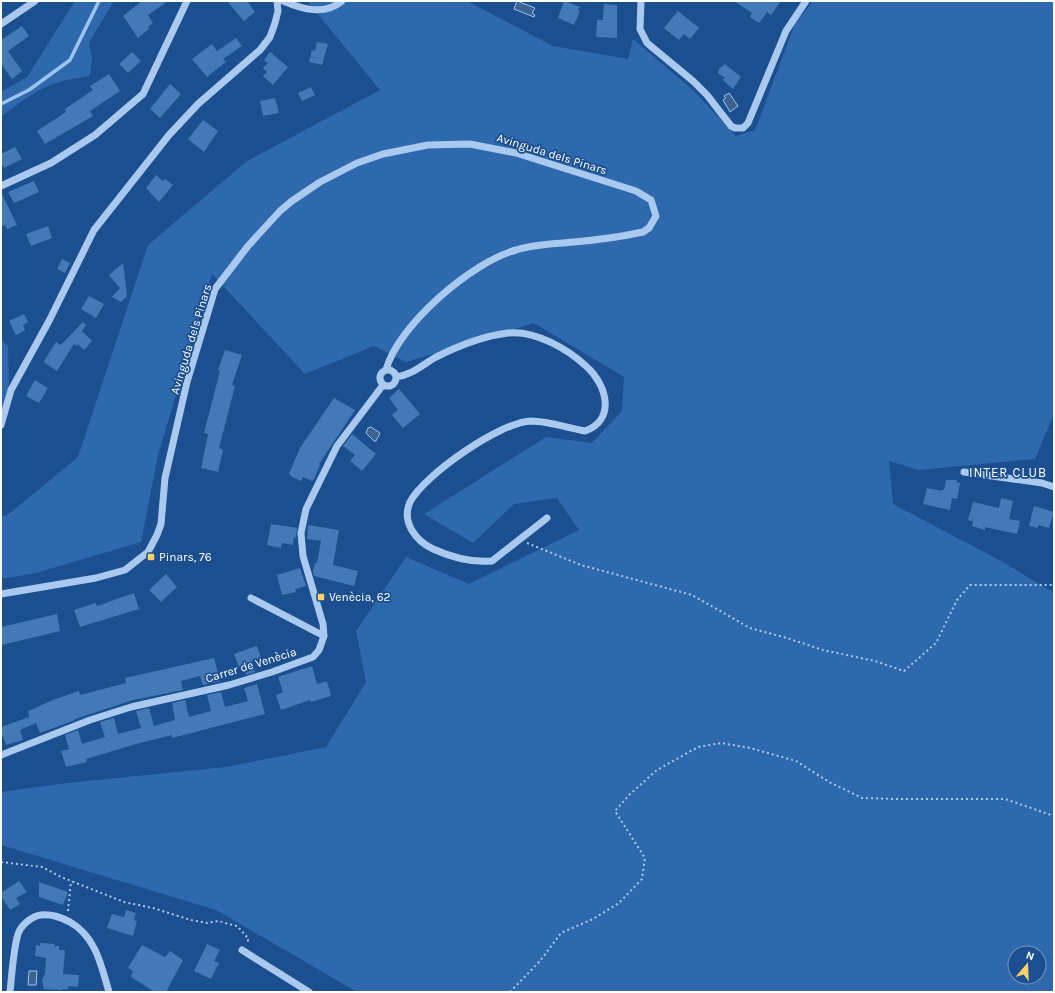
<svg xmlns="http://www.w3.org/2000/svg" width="1055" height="993" viewBox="0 0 1055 993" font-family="Karla,sans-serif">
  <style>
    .green { fill: #2e69ad; fill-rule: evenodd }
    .water { fill: #3c6290; stroke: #9cc4f0 }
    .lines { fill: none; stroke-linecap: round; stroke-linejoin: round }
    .stream { stroke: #9cc4f0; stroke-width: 3.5 }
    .building { fill: #4478b7 }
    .path { stroke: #a9c9ee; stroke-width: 2; stroke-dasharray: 2 3; stroke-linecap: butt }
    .minor { stroke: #a9c9ee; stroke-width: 7 }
    .poi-dot { fill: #ffd166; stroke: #1b4f8f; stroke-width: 1.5 }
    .labels { text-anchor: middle; stroke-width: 3.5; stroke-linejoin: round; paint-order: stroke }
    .street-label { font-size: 12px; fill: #fff; stroke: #1b4f8f }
    .poi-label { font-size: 12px; fill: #fff; stroke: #1b4f8f; text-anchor: start }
    .neighbourhood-label { font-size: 13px; letter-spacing: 1px; fill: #fff; stroke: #1b4f8f }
  </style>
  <rect width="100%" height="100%" fill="#1b4f8f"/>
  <path class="green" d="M75,1H114L90,41L89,47L92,57L90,75C80,79 70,78 60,82C38,88 19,103 1,117V92L27,77Z
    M307,1H467L553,46L628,59L633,39L693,90L736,136L755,130L795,24L813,1H1054V414L1035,459L919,470L889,461L893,504L1003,562L1054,593V992H357L216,910L1,845V792L67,783L226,767L326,747L366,682L356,631L406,557L469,584L579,530L557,498L514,504L473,543L424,514L546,437L592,443L622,411L624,377L534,323L406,362L374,346L305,374L212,274L158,455L141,542L36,573L1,579V517L10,513L78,457L148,245L247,161L380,90ZM1015,953H1039V977H1015Z
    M1,340L8,346L9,384L1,412Z"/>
  <path class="water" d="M517,1L535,8L532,13L535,15L534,17L514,9Z
    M729,93L738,106L730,112L723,100L726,98L724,96Z
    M371,427L380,433L376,441H374L366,433L368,428Z
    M29,971H37L36,985H28Z"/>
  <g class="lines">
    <path class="stream" d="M1,104L29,90L70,60L99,1"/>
  </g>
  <path class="building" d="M142,1H168L148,15L153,23L148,27L149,29L138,38L123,16Z
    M227,1H247L255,12L244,21Z
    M564,1L580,7L578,10L580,11L574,25L558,18Z
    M734,1H781L771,15L767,12L759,23L750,17L752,13Z
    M604,4L617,5V38L596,37L597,20H603Z
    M678,11L699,28L690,39L684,34L679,40L664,28Z
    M22,26L29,36L8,51L22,71L12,79L1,64V40Z
    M236,38L242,46L223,59L226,62L207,77L192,59L212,44L217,51Z
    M317,42L328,44L322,65L309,62L312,50L315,51Z
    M132,52L141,61L128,73L119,64Z
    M270,52L288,67L273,85L263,76L267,72L263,68L268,63L264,60Z
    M725,64L741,77L733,89L723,80L725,78L718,73L719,69Z
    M109,74L120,91L90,111L93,116L45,144L37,131L66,112L65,109L93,90L90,86Z
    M170,84L181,94L160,118L150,109Z
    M311,87L315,95L302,101L298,93Z
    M275,98L279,113L263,116L260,101Z
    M203,120L218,131L204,152L188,139Z
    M15,147L22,159L4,168L1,162V154Z
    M156,175L163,181L165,179L173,185L159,202L146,188Z
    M34,181L39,192L14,203L8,192Z
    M1,192L17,225L7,229L5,225L1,227Z
    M48,226L52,238L31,246L26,234Z
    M62,259L70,263L65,273L57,269Z
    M123,263L127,296L121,302L112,297L120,288L109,275Z
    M89,296L104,304L96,318L81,309Z
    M24,314L28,322L23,325L25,330L16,335L9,321Z
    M83,322L86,325L82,331L92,341L84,350L78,344L77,346L74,344L57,371L45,363L44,361L56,342L61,345Z
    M225,350L242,355L232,385L235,386L219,448L223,450L218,472L201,468L208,434L204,433L220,371L218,370Z
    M35,380L48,388L39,403L26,396Z
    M399,389L420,414L403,428L392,415L398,410L389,398Z
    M334,398L355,410L319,464L320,465L314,479L312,481L303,477L301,481L292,477L289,474L300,448Z
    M352,434L376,454L362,471L350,461L355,455L343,446Z
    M946,480H957L956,482L960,483L957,499L952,498L950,510L923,504L927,488L942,491V489L944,490Z
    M1001,498L1013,501L1009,519L1020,521L1017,534L985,527V530L972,526L973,521L968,520L973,502L999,508Z
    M1034,506L1054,512L1049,528L1038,525V528L1029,526Z
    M271,524L297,528L296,538L294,537L293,545L282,543L281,548L267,545Z
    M308,525L339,530L333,565L358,571L354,586L314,576L313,571L315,563H317L321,541L307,539Z
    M300,568L306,586L295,589L296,592L282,595L277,575Z
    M166,574L177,587L161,602L149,590Z
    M134,593L139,609L80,627L74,610L96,603L97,606Z
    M57,614L60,631L2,645L1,627Z
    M257,646L261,658L252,660L255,672L246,675L243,666L239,667L234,654Z
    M214,658L220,681L218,682L203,685L200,676L181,681L183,690L133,700L75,719V720L40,733L36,723L20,730L23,740L6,745L3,736L1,737V727L29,717L28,711L53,700L79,691L80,695L126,683L125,678Z
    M312,666L317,684L327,681L331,696L311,702L310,700L281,710L276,695L283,692L278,677Z
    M257,684L265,714L172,738V735L136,744L86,759L87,762L66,767L61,751L69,749L65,735L78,730L82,744L105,737L100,722L114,718L118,734L141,728L136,711L149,708L154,726L175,720L172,703L185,700L189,717L211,711L207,695L221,692L225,707L248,701L244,688Z
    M19,881L27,892L16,898L20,904L10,910L1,896V893Z
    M39,882L68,892L63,905L39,897Z
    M126,910L136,913L134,920L137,921L133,936L107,928L112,914L124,917Z
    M40,943L55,944L54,946H59V950H65L63,974L79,975L78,987L68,986V989H63L62,990L44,989L42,981L45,973L46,958L35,956L36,945L40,946Z
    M207,944L220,950L214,961L219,963L211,979L194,971Z
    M142,945L165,957L170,951L183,960L166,992H155L131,977L133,971L128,968Z"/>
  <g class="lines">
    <path class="path" d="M527,543L581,565L692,595L750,628L790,639L823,650L875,661L904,671L936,643L957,600L970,585H1054
      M1,862L42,867L61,877L124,902L153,908L191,920L207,923L218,921L237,926L248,938V943
      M68,911L71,881
      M510,992L540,961L561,933L593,919L619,903L642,879L645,858L615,811L629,795L657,770L698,747L721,743L750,748L796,761L829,782L862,798L894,799H1005L1054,816"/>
    <path class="minor" d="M283,1C302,9 324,16 342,1
      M641,1L640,29L647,43L693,81L707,95L731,126L735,128H743L748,123L786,31L806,1
      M1,24L35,1
      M1,186L51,163L95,135L143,94L187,1
      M380 378a8 8 0 1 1 16 0a8 8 0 1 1-16 0Z
      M396,377C412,375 422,365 436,357C458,346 483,336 508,333C535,330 568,349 587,367C607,385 616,420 585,431C569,428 547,421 531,421C500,422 424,475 410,502C401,522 416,541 433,549C451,557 471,563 492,561L547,518
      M1,425L11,390L49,321L94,230L169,135L198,104L260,50L270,37L275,23L278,11L277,1
      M964,472L1042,483L1054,487
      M1,594L96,578L125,570L148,552L157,535L161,524L165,478L187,382L215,289L248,246L280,211L292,201L320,182L357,163L383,154L428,145L470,144L516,153L636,191L651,200L656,216L649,228L643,232C620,237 597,240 574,242C555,244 535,244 516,250C472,262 398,325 386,370
      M251,598L324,636
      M1,755L90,720L131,707L229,685L272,672L313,657L319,650L324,636L323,624L303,556L301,533L306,509L337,446L383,385
      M242,950L309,992
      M10,992C12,974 13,951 18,934C21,925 32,916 41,915C52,914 60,917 70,922C96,937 101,965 109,992"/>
  </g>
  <g class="poi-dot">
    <rect x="147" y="553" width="8" height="8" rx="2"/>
    <rect x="317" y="593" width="8" height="8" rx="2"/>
  </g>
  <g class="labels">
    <g class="street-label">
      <text transform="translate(552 154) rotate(17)" y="4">Avinguda dels Pinars</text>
      <text transform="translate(191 339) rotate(-73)" y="4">Avinguda dels Pinars</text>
      <text transform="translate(251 665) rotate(-17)" y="4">Carrer de Venècia</text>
    </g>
    <g class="poi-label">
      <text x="159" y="561">Pinars, 76</text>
      <text x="329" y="601">Venècia, 62</text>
    </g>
    <g class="neighbourhood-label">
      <text x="1008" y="477">INTER CLUB</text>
    </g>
  </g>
  <rect width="1055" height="993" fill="none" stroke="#ffffff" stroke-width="4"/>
  <g transform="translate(1027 965) rotate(19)"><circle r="19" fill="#1b4f8f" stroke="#7695bc"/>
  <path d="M0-3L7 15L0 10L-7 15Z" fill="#ffd166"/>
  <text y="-6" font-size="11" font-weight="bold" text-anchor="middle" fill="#ffffff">N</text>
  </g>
</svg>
